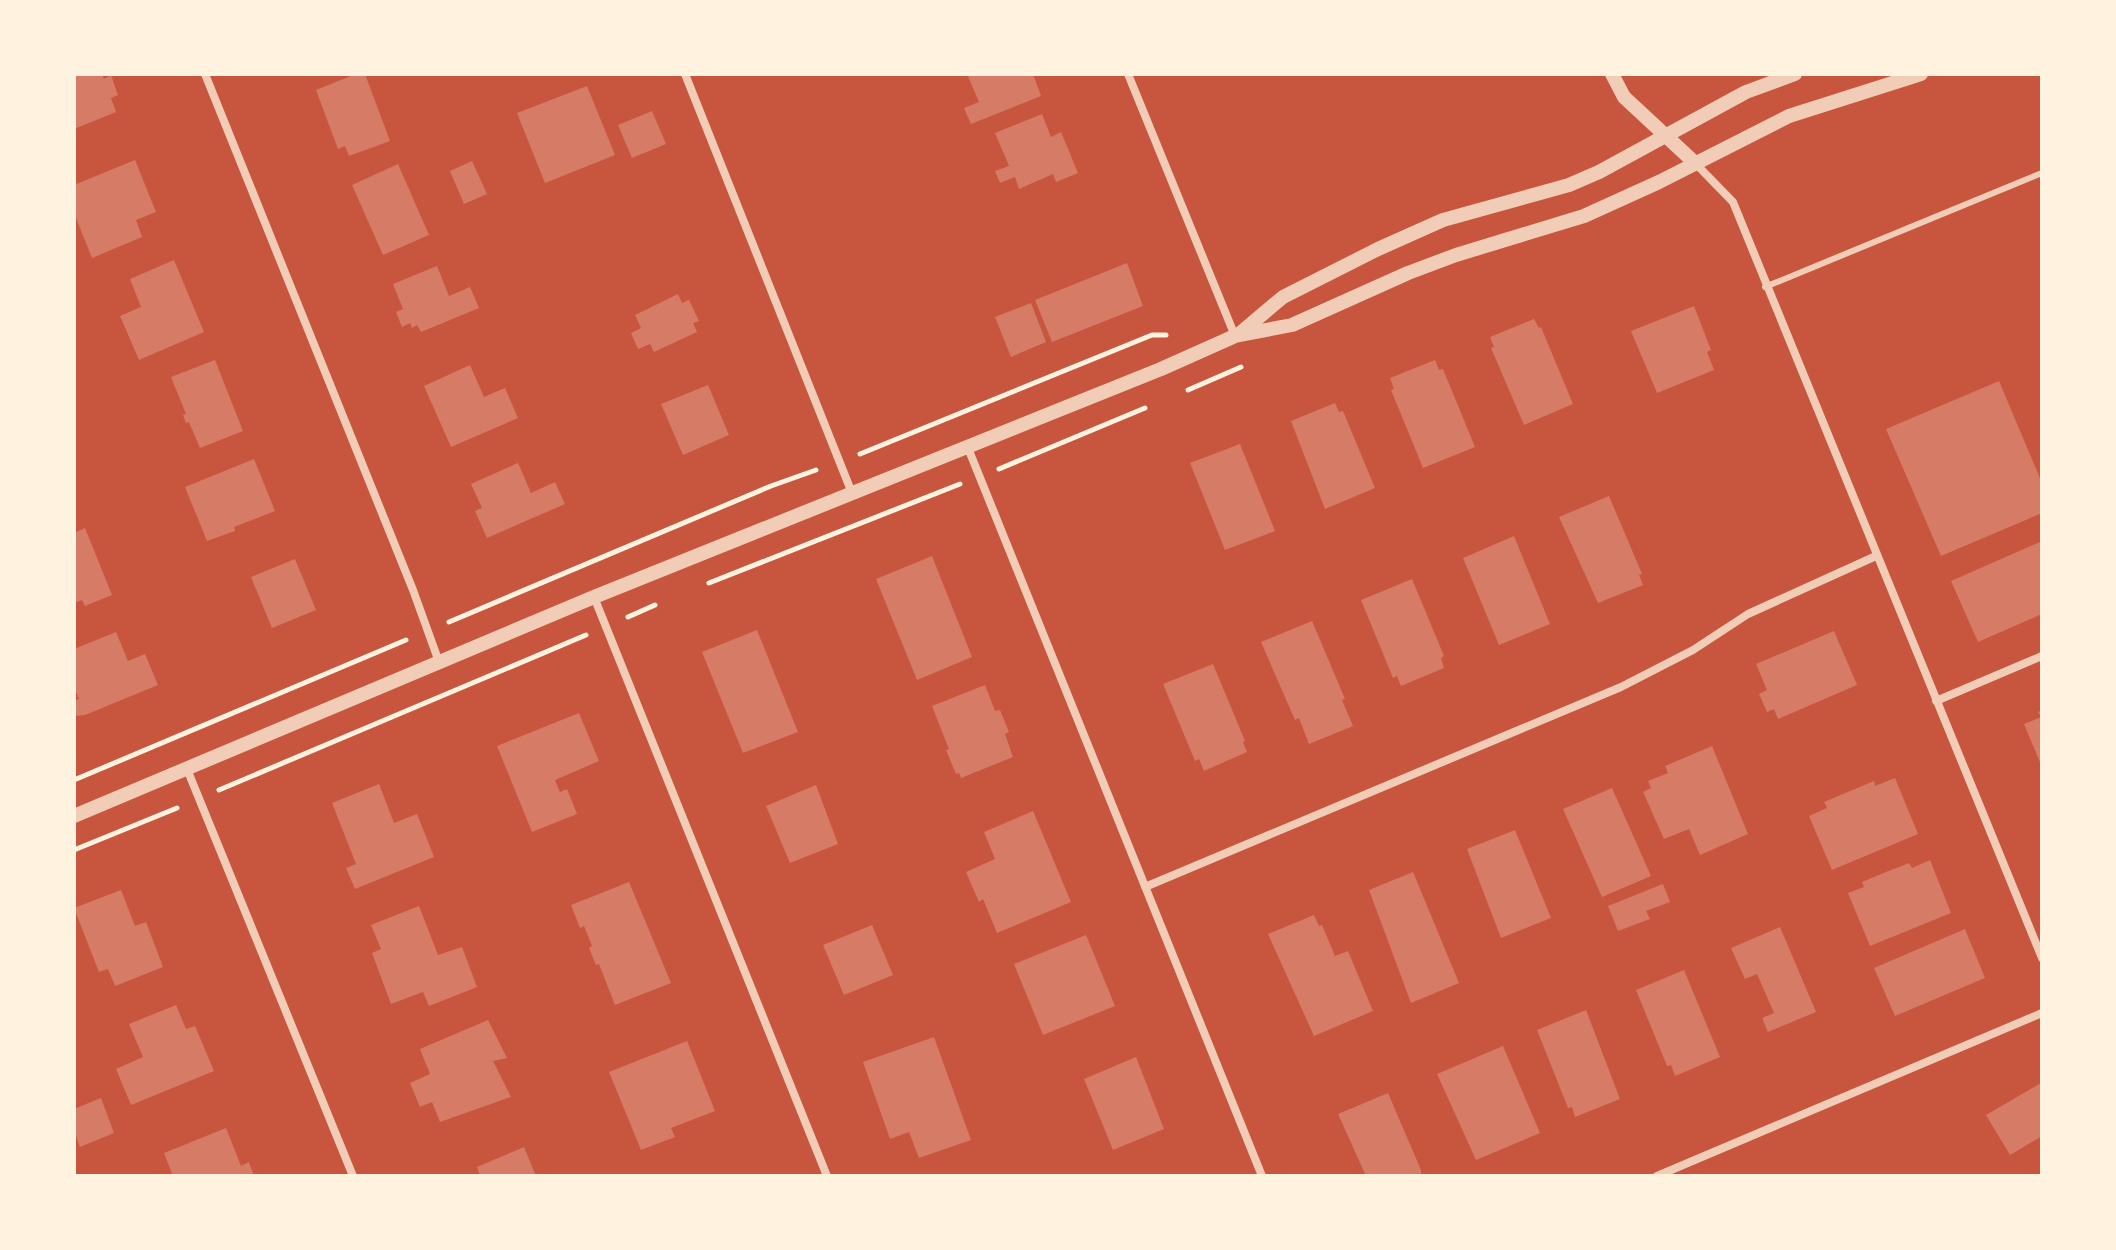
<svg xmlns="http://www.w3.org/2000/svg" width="2116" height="1250" viewBox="0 0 2116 1250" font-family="'Fira Sans Condensed',sans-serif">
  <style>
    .building { fill: #d67c66 }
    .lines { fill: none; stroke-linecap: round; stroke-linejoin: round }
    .path { stroke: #fff3e0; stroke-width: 5 }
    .service { stroke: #f1ccb7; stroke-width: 6 }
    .minor { stroke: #f1ccb7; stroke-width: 8 }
    .tertiary { stroke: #f1ccb7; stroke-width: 14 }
  </style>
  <rect width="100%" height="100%" fill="#c8553d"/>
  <path class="building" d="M74,74H102L104,79L111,75L118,95L111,98L116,112L74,129Z
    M356,74H365L390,141L349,156L345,146L338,149L316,90Z
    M967,74H1033L1041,96L971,124L964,108L979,102Z
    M587,86L615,155L545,183L517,113Z
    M652,111L666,144L632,158L618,125Z
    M1042,114L1051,137L1061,132L1078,173L1056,182L1053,174L1019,189L1015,177L1000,183L995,171L1009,166L995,133Z
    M135,160L156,212L136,220L142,237L92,258L74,213V185Z
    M472,161L487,194L464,204L450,171Z
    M398,164L429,235L383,255L352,185Z
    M174,260L204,332L139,360L120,316L141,307L130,279Z
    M1127,263L1143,306L1052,342L1035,300Z
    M437,266L449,296L470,287L479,308L421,332L417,325L412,328L410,323L402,327L396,312L403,309L393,284Z
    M678,294L682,303L689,300L699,321L693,323L697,332L654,352L650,344L638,349L631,333L641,328L635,315Z
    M1031,303L1046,342L1011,357L995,317Z
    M1694,306L1711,350L1707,352L1714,370L1657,393L1631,331Z
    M1534,319L1539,328L1541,327L1573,404L1524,425L1491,348L1494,347L1490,337Z
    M215,360L243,431L200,448L189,422L186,423L183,415L186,414L171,377Z
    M1435,360L1439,370L1443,369L1475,447L1423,468L1391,390L1394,389L1390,378Z
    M470,365L484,397L505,388L518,418L451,447L424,386Z
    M1999,381L2042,483V513L1941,556L1886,429Z
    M708,385L729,435L683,455L661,404Z
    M1335,403L1339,412L1343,411L1375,488L1325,509L1291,421Z
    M1240,444L1275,531L1225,550L1190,463Z
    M254,459L275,511L234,527L235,531L207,541L185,487Z
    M518,463L531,493L555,482L565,504L487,538L475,511L482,508L471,484Z
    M1609,496L1642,574L1639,575L1643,585L1598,603L1559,517Z
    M85,528L112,595L85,606L82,600L74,603V533Z
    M1514,536L1550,624L1499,645L1463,558Z
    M2042,541V614L1978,642L1951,581Z
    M932,556L972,657L917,680L876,579Z
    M295,559L316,610L272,628L251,577Z
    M1412,579L1444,656L1441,658L1444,668L1401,686L1397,676L1393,678L1361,600Z
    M1312,621L1345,699L1342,700L1353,726L1309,744L1299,718L1295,720L1261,642Z
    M757,630L798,732L743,753L702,652Z
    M1834,631L1857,685L1778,719L1774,709L1767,712L1759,694L1767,690L1756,664Z
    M116,632L128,661L145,654L158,685L85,715L75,716L74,701L79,699L74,687V649Z
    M1213,664L1245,741L1243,742L1247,752L1204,771L1199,759L1195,761L1163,684Z
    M985,685L995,711L1000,710L1009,732L1005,734L1013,757L961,778L959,773L956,774L946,750L949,749L932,706Z
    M2042,710V767L2024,724L2041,717L2038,712Z
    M579,713L599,761L555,780L560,792L567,789L577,814L532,832L497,746Z
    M1712,746L1748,834L1700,855L1689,829L1664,839L1643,792L1651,788L1648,781L1668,773L1665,766Z
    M1895,778L1918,834L1832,870L1809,816L1827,808L1824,802L1874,781L1875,786Z
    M379,784L394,823L417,814L434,857L355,889L346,868L356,864L332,803Z
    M816,785L838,844L790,863L766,806Z
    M1612,788L1651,876L1602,897L1563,809Z
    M1033,811L1071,902L997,933L983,899L979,902L966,872L995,859L984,832Z
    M1515,830L1551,918L1501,938L1467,849Z
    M1930,860L1951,913L1870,946L1848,893L1864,887L1862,882L1886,872L1909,863L1912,868Z
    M1413,872L1459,983L1411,1003L1369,890Z
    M629,882L671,983L615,1005L599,964L596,965L589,948L592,946L584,926L580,928L571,905Z
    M1663,884L1670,902L1646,911L1650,919L1618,931L1608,906Z
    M121,890L135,926L146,922L163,967L115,986L108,969L99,972L74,908Z
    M419,906L438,955L462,947L477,987L429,1006L423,992L391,1004L372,953L381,949L371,925Z
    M1314,915L1319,926L1322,925L1335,956L1348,951L1373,1011L1314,1036L1268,934Z
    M872,925L893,975L844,995L823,945Z
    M1780,927L1816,1012L1768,1032L1762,1018L1774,1013L1757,974L1745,979L1731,948Z
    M1965,929L1985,978L1895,1016L1874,968Z
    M1086,935L1115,1006L1043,1035L1014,964Z
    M1684,970L1720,1057L1675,1076L1671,1065L1667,1066L1636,990Z
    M176,1005L186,1029L195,1026L214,1071L131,1105L116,1069L143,1057L129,1024Z
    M1586,1010L1620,1099L1575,1117L1572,1107L1568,1108L1537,1030Z
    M488,1020L507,1058L493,1061L511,1097L440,1122L432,1102L420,1107L410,1083L430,1074L420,1049Z
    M934,1037L971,1140L919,1158L909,1132L890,1139L863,1062Z
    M687,1041L715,1111L671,1128L675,1137L641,1150L609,1072Z
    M1503,1046L1540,1133L1476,1160L1437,1074Z
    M1136,1057L1164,1129L1113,1150L1084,1079Z
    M2041,1083L2042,1136L2010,1155L1986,1115Z
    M1388,1093L1421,1170V1176H1366L1338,1114Z
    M101,1098L114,1133L80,1147L74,1130V1109Z
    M226,1128L241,1166L249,1162L254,1176H173L164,1153Z
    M524,1147L536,1176H480L477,1167Z"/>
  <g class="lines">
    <path class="path" d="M1188,390L1241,367
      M860,454L1152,335H1166
      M999,469L1145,408
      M709,583L960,484
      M628,617L655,605
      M449,622L771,486L816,470
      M74,780L406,640
      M219,790L586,635
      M74,850L177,808"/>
    <path class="service" d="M1765,287L2042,173"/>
    <path class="minor" d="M205,74L413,590L439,662
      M685,74L852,493
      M1128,74L1235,336
      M1695,163L1733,202L2042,958
      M968,448L1262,1176
      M594,597L827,1176
      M1936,701L2042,656
      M187,769L353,1176
      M1145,887L1621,687L1693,650L1748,614L1876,556
      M1657,1176L2042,1013"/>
    <path class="tertiary" d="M1612,74L1624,97L1695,163
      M1239,334L1283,297L1378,249L1443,220L1569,185L1599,172L1746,92L1795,74
      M74,816L594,597L1161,369L1235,336L1292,325L1408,273L1456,255L1584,216L1659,182L1789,116L1921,74"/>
  </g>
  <rect width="2116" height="1250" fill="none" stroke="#fff3e0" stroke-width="152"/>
</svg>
